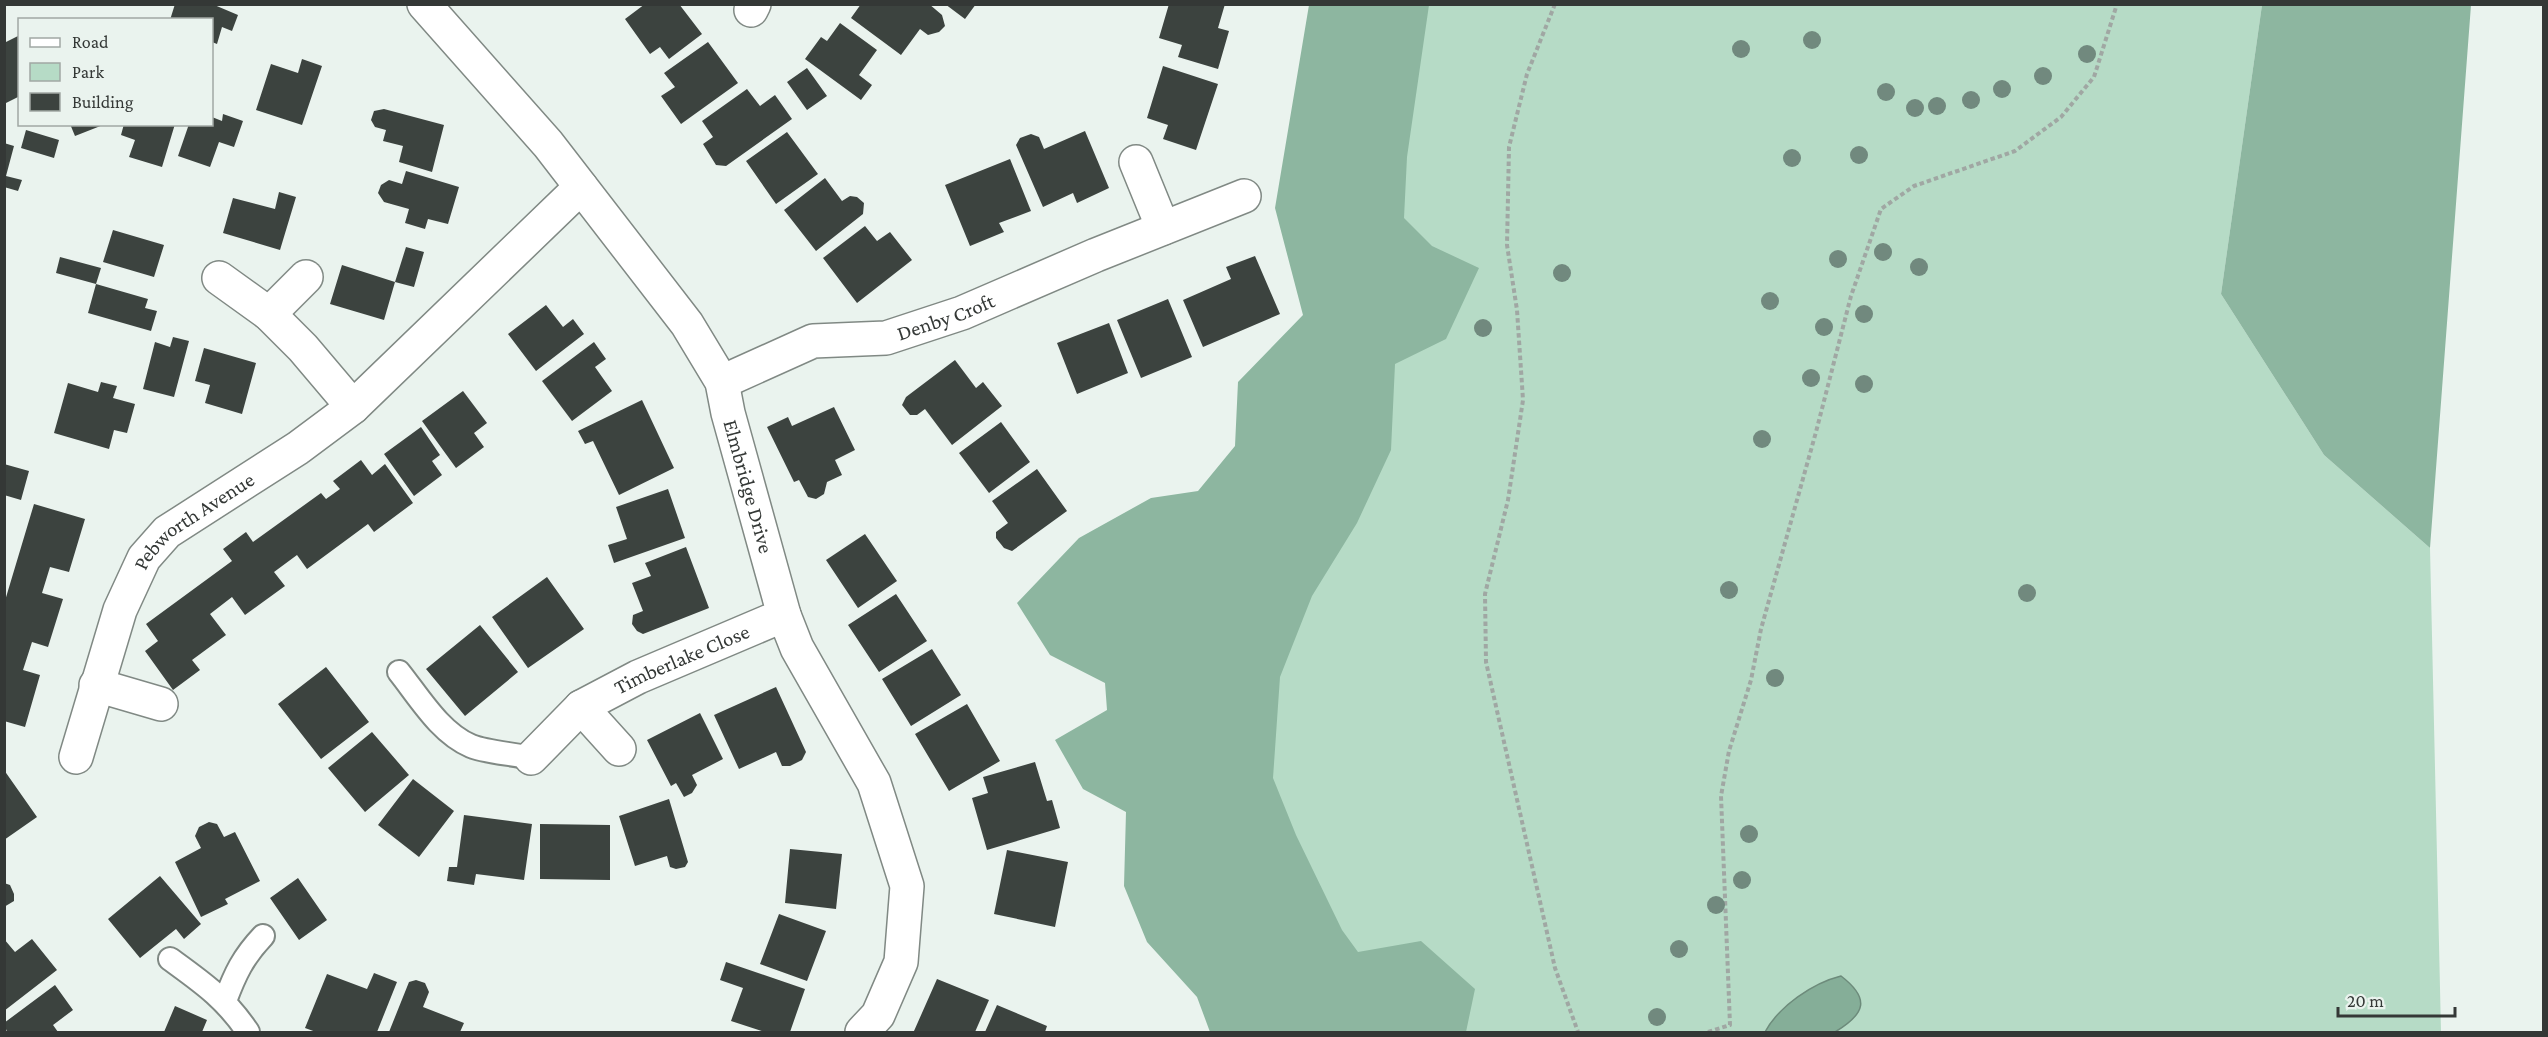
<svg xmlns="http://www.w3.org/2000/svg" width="2548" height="1037" viewBox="0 0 2548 1037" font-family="'Crimson Pro',serif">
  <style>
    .green { fill: #b6dbc6 }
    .forest { fill: #8db6a0 }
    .water { fill: #85ae98; stroke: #6d8b7b; stroke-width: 1.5 }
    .building { fill: #3c433f }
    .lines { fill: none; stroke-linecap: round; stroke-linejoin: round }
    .service-casing { stroke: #808984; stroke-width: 26 }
    .minor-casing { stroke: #808984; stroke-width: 36 }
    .path { stroke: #a0a7a3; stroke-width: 4; stroke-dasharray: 4.5 3; stroke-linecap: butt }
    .service { stroke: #fff; stroke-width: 22 }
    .minor { stroke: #fff; stroke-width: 33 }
    .tree { fill: #71897e }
    .labels { text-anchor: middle; stroke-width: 6; stroke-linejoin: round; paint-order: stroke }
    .street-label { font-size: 21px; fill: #343836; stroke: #eaf3ee }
  </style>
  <rect width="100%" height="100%" fill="#eaf3ee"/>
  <path class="green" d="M1380,5H2262L2221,294L2324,455L2430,548L2441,1032H1290L1254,844Z"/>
  <path class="forest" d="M1309,5H1429L1407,157L1404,218L1432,246L1479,268L1446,339L1395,364L1391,450L1357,523L1312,596L1280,677L1273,778L1296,835L1342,930L1358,952L1421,941L1475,989L1466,1032H1210L1197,997L1147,942L1124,886L1126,812L1083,789L1055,740L1107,710L1105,683L1050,655L1017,603L1079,538L1151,498L1198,491L1235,446L1238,382L1303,315L1275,208Z
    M2262,5H2471L2430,548L2324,455L2221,294Z"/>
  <path class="water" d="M1841,976C1871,999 1865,1014 1835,1032H1765C1779,1006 1813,983 1841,976Z"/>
  <path class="building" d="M175,4H212L238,15L232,31L222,27L217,44L212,42V20H170Z
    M645,4H679L702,34L669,59L660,47L650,54L625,19Z
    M861,4H929L942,15L945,26L939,32L928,35L920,29L901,55L851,18Z
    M945,4H976L965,19Z
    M1169,4H1225L1218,28L1229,31L1218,69L1178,57L1182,45L1159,38Z
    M840,23L877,50L859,75L872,85L861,100L805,59L821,37L827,41Z
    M20,35V96L4,104V43Z
    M708,42L738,83L681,124L661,96L675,87L664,73Z
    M302,59L322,66L302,125L256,110L271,64L298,73Z
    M1163,66L1218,84L1196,150L1163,139L1168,125L1147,118Z
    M807,68L827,96L807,110L787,82Z
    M747,89L760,106L775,95L792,119L726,166L716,165L703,144L713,137L702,121Z
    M384,109L444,125L432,172L399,162L403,146L383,141L386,130L375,127L371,120L374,111Z
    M223,114L243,121L234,147L219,142L210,167L178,156L189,124H212V117L222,121Z
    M70,124H103V125L75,136Z
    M124,124H175L162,167L129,157L135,140L121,135Z
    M26,130L59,140L54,158L21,148Z
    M1085,131L1109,188L1077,203L1073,193L1043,207L1016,145L1020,138L1031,134L1039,137L1044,149Z
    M787,132L818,174L776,204L746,161Z
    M4,143L14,146L6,176L22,180L18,191L4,187Z
    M1010,159L1031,211L999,223L1004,232L970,246L945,185Z
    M406,171L459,187L448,224L428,219L425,229L405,223L409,209L384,202L378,193L381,185L389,180L402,184Z
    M825,178L842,201L850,196L857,197L864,203L863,214L816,251L784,210Z
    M279,192L296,197L280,250L223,233L233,198L275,209Z
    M865,226L877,241L890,232L912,260L857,303L823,258Z
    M113,230L164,245L154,277L103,262Z
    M406,247L424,252L414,287L395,282Z
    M1255,256L1280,314L1203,347L1183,300L1231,279L1226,267Z
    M60,257L101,268L96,284L56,273Z
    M342,265L395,282L384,320L330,304Z
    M96,284L148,299L145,308L157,311L151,331L88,313Z
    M1168,299L1192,357L1141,378L1117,320Z
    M546,305L563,327L573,319L584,334L536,371L508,334Z
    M1109,323L1128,373L1077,394L1057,343Z
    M173,337L189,341L174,397L143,389L155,342L170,347Z
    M594,342L606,359L595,367L612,391L572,421L542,381Z
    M204,348L256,363L242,414L205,403L210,385L195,381Z
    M955,360L976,388L983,382L1002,406L952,445L925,409L917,415H910L902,405L906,397Z
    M101,382L117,386L113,398L135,404L127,433L114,430L109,449L54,433L68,383L98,392Z
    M463,391L487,423L474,433L484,447L456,468L422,421Z
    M642,400L674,468L619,495L593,441L585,444L578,431Z
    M834,407L855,450L835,460L842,475L827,482L824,494L816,499L808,497L799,480L794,482L767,427L788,417L792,426Z
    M1001,422L1030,462L989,493L959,453Z
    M421,427L440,455L432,461L442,475L414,496L384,454Z
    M361,460L372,475L385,464L413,503L374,532L368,524L307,569L297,555L274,572L285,586L245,615L232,597L210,614L226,635L192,660L200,670L173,690L145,651L158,641L146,624L232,561L223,549L246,532L253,542L321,493L326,499L340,489L333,481Z
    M4,464L29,471L21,500L4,495Z
    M1037,469L1067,511L1012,551L1004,548L996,538V532L1008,523L992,501Z
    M668,489L685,538L614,563L608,545L627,539L616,507Z
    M34,504L85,519L69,572L50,567L42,593L63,599L48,647L32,642L23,670L40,675L25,727L4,721V604Z
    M865,534L897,581L858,608L826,560Z
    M686,547L709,608L643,634L637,631L632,624L633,615L643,611L632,583L651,576L645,563Z
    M547,577L584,629L528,668L492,617Z
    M896,594L927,641L879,672L848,625Z
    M480,625L518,672L465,716L426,669Z
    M932,649L961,695L911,726L882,679Z
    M326,667L369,722L321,759L278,704Z
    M776,687L806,752L802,760L790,766H782L776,752L739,769L714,715Z
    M967,704L1000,761L949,791L915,734Z
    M700,713L723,759L692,775L697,785L692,793L684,797L676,783L671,786L647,740Z
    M372,732L409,775L365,812L328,768Z
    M1035,762L1047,801L1052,800L1060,828L987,850L972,798L988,793L983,777Z
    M4,770L37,817L4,840Z
    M413,779L454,811L419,857L378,825Z
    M669,799L688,862L685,867L676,869L670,867L667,856L635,866L619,816Z
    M464,815L532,824L524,880L476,874L474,885L447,881L449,867H457Z
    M209,822L217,824L224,837L235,832L260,881L225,899L228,904L201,917L175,862L201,848L195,836L199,827Z
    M540,824L610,825V880L540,879Z
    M790,849L842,854L836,909L785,903Z
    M1007,850L1068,862L1055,927L994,914Z
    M160,876L201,924L184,939L176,929L140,958L108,919Z
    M298,878L327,920L299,940L270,898Z
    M4,883L10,885L14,894V901L4,907Z
    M779,914L826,931L807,981L760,964Z
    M4,939L15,952L32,939L57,970L4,1011Z
    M726,962L805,989L790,1032H765L731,1021L743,988L720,980Z
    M374,973L397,982L377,1032H316L305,1028L327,974L367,989Z
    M937,979L989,1000L975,1032L914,1031Z
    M416,980L425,983L429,992L423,1007L464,1023L460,1032H389L409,982Z
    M55,985L73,1010L53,1025L58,1032H7L4,1023Z
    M997,1005L1047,1026L1045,1032H985Z
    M175,1006L207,1020L202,1032H164Z"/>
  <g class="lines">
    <defs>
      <path id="service" d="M399,672C419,697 440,733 471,746C485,752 514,754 531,758
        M170,959C203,983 225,998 248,1032
        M225,1001C235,974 243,957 263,936"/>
      <g id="minor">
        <path id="s1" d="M424,4L548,144L687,324L722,382L728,413L784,615L797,648L874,783L907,886L901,962L878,1015L862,1032"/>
        <path d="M751,10L754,4"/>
        <path d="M1136,162L1163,228"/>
        <path d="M219,278L269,314L303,348L353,407"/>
        <path d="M269,314L306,277"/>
        <path id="s2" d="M722,382L813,341L886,338L962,313L1096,255L1244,196"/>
        <path d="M96,685L161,704"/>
        <path d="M581,707L619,749"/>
        <path id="s3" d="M76,757L120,610L144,558L167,532L298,448L353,407L581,187"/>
        <path id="s4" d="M531,758L581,707L638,677L784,615"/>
      </g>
    </defs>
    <use href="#service" class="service-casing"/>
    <use href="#minor" class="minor-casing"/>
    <path class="path" d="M1555,4L1527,74L1509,147L1507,245L1517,310L1523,400L1508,500L1485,594L1486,662L1555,968L1578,1032
      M1708,1032L1730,1025L1721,796L1729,751L1751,680L1761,629L1816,432L1851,296L1881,209L1914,186L2015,151L2061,117L2094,77L2117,4"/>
    <use href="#service" class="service"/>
    <use href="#minor" class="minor"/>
  </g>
  <g class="tree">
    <circle cx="1812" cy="40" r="9"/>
    <circle cx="1741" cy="49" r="9"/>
    <circle cx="2087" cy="54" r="9"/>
    <circle cx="2043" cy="76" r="9"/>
    <circle cx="2002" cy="89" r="9"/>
    <circle cx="1886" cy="92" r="9"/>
    <circle cx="1971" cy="100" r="9"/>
    <circle cx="1937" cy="106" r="9"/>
    <circle cx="1915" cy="108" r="9"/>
    <circle cx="1859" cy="155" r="9"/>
    <circle cx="1792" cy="158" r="9"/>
    <circle cx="1883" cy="252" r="9"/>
    <circle cx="1838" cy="259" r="9"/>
    <circle cx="1919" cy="267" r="9"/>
    <circle cx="1562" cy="273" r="9"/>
    <circle cx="1770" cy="301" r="9"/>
    <circle cx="1864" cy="314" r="9"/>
    <circle cx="1824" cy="327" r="9"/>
    <circle cx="1483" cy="328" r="9"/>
    <circle cx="1811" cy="378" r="9"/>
    <circle cx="1864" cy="384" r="9"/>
    <circle cx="1762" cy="439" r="9"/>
    <circle cx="1729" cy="590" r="9"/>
    <circle cx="2027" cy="593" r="9"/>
    <circle cx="1775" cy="678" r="9"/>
    <circle cx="1749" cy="834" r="9"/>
    <circle cx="1742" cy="880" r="9"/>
    <circle cx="1716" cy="905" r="9"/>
    <circle cx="1679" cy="949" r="9"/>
    <circle cx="1657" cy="1017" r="9"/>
  </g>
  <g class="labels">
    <g class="street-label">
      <text dy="7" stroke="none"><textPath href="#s2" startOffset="236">Denby Croft</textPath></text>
      <text dy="7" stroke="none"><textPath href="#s1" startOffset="590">Elmbridge Drive</textPath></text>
      <text dy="7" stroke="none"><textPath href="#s3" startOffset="273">Pebworth Avenue</textPath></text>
      <text dy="7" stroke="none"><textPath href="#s4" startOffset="183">Timberlake Close</textPath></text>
    </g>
  </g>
  <rect width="2548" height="1037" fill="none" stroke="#343836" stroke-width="12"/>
  <rect x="18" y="18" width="195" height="108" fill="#eaf3ee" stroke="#a1a8a4" stroke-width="1.5"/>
  <rect x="30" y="38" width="30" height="9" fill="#ffffff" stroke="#a1a8a4" stroke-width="1.5"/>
  <text x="72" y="48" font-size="18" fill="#343836">Road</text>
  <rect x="30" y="63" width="30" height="18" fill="#b6dbc6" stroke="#a1a8a4" stroke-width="1.5"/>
  <text x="72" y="78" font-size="18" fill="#343836">Park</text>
  <rect x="30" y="93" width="30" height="18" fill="#3c433f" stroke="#a1a8a4" stroke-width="1.5"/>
  <text x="72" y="108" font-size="18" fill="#343836">Building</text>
  <path d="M2338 1007v9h117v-9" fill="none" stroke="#343836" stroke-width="3"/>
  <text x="2347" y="1007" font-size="18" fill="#343836" stroke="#eaf3ee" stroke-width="4.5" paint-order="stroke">20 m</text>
</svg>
